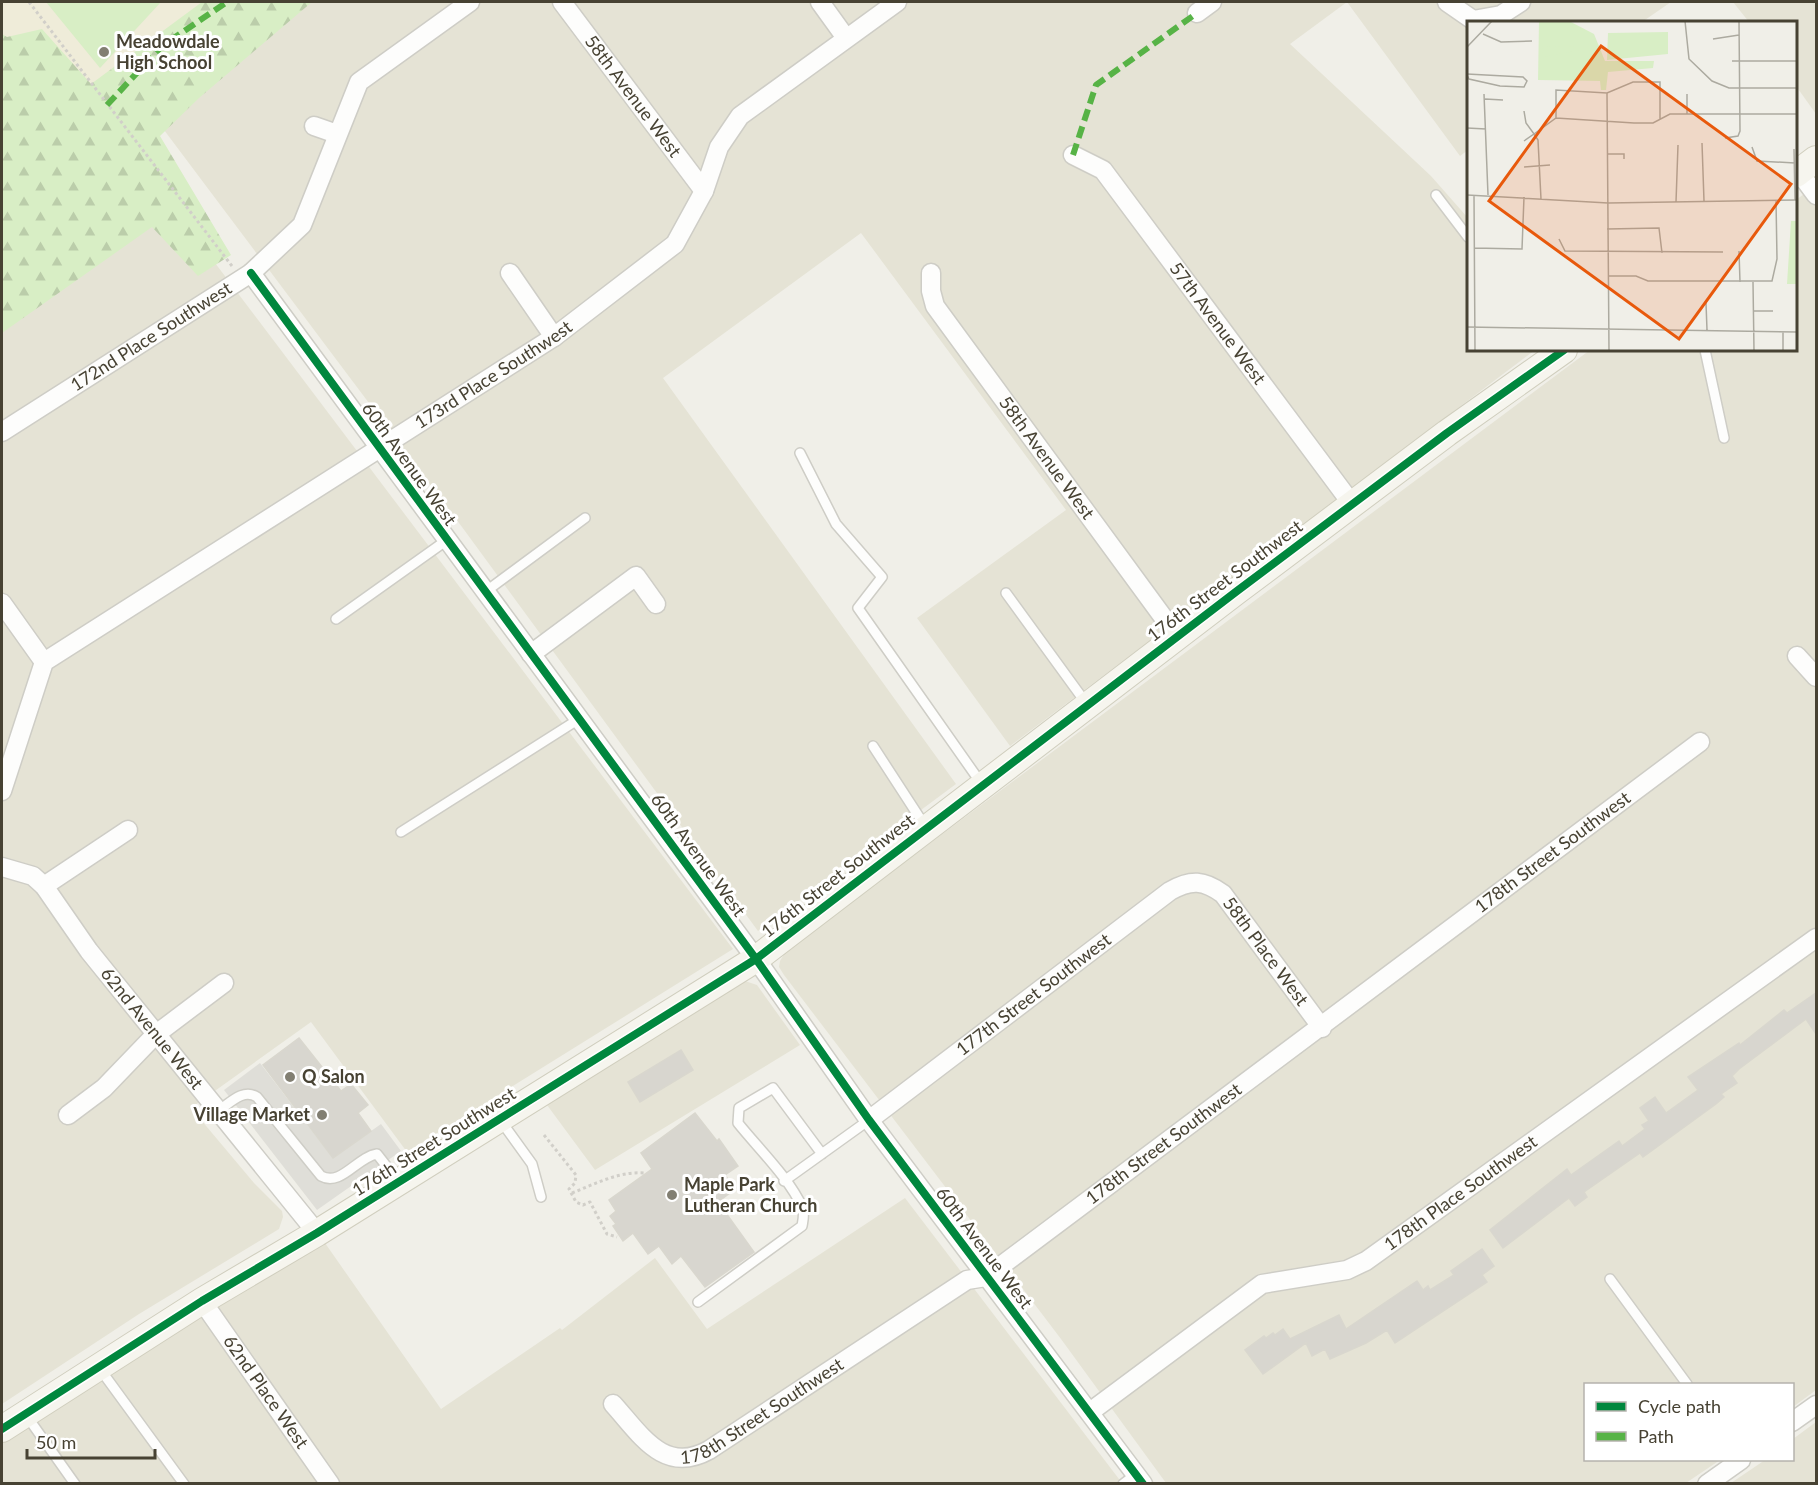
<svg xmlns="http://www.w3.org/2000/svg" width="1818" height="1485" viewBox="0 0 1818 1485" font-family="Lato,sans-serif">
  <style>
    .residential { fill: #e5e3d5 }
    .education { fill: #efecd9 }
    .forest { fill: url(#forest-firs) }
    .garden { fill: #d8eec5 }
    .parking { fill: #dfded8 }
    .building { fill: #d8d6cf; stroke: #d9d7ce; stroke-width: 1.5 }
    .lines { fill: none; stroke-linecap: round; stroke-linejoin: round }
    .lane-casing { stroke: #cecdc6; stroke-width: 12 }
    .street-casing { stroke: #cecdc6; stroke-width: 21 }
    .secondary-casing { stroke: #d0cebe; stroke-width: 28 }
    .path { stroke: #d1cfc9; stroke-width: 3; stroke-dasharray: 3 3; stroke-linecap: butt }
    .lane { stroke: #fdfdfc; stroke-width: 9 }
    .street { stroke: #fdfdfc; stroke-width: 18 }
    .secondary { stroke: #f6f5ee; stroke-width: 26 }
    .quiet { stroke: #57b346; stroke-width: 6; stroke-dasharray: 12 6; stroke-linecap: butt }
    .cycleway-casing { stroke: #fff; stroke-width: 11 }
    .cycleway { stroke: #00873e; stroke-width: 8 }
    .poi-dot { fill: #827f72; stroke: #fff; stroke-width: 2 }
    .labels { text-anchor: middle; stroke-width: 6; stroke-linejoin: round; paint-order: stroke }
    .poi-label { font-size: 18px; font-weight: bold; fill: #474233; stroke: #fff; text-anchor: start }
    .street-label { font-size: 18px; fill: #474233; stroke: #fff }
    .inset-road { fill: none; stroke: #acaaa0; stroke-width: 1.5 }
    .view { fill: #e8590c; fill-opacity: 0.15; stroke: #e8590c; stroke-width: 3 }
    .inset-edge { fill: none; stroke: #474233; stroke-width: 3 }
  </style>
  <defs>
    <pattern id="forest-firs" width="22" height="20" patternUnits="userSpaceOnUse" patternTransform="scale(1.5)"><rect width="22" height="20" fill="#d8eec5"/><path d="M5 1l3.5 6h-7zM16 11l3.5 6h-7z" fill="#bbcdaa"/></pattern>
  </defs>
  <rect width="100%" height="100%" fill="#f0efe8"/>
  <path class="residential" d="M269,2H1671L1642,22H1468V150L1460,156L1347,2L1290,44L1431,176L1468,218V350H1535L1010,746L917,618L1066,510L861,233L663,378L956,784L758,931L462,527L143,102Z
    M1733,2H1816V114L1796,86V22H1749Z
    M1816,185V1390L1793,1407L1792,1384H1586V1460H1720L1686,1483H1166L1061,1339L784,975L779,967L780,961L786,951L1590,350H1796V200Z
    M166,198L733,949L407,1152L311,1022L191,1108L254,1183L282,1211L283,1217L279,1229L139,1314L2,1404V316Z
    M745,981L757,985L800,1045L595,1170L547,1105Z
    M905,1198L1122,1483L2,1484V1443L57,1404L325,1243L441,1409L560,1328L562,1330L655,1258L707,1329Z
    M1816,1422V1483H1731L1765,1460H1792L1793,1439Z"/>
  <path class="education" d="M2,2H269L116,123L2,113Z"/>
  <path class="forest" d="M202,2H312L199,98L160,136L231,255L198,276L152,227L2,333V34L7,37L42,29L91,84Z"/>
  <path class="garden" d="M46,2H161L100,68Z"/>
  <path class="parking" d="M260,1063L333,1158L381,1124L401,1151L317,1210L224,1090Z"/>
  <path class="building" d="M1816,993V1034L1806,1019L1739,1069L1732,1076L1737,1083L1721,1094L1724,1097L1716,1104L1643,1157L1640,1153L1584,1192L1587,1197L1575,1206L1569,1198L1503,1248L1490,1230L1567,1169L1571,1175L1619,1141L1622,1146L1645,1129L1642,1125L1649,1121L1640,1108L1655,1097L1666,1113L1698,1090L1688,1077L1739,1043L1740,1045L1784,1010L1787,1013Z
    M299,1038L341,1091L351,1084L368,1105L358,1113L371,1131L333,1158L263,1065Z
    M681,1050L693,1070L640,1102L628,1082Z
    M695,1113L717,1141L719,1139L738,1166L725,1175L735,1189L718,1202L754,1252L705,1287L681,1256L672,1264L659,1246L648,1254L633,1233L623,1241L613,1226L616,1224L610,1216L616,1211L609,1200L652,1169L641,1153Z
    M1482,1249L1494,1266L1482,1275L1487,1282L1395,1343L1387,1330L1366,1343L1330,1359L1325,1349L1312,1356L1306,1343L1263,1374L1245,1350L1264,1336L1266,1338L1273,1333L1275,1335L1283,1329L1290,1339L1339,1315L1346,1329L1417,1281L1423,1290L1428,1286L1430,1290L1454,1275L1451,1271Z"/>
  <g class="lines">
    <defs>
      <path id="lane" d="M1436,195L1468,237
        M1705,350L1724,438
        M800,453L836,524L882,577L858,608L981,783
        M485,592L585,518
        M1006,593L1086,703
        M336,619L447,540
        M873,746L925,826
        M401,832L579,719
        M218,1111C230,1103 243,1088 257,1097L321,1176C341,1187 357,1157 377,1154L398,1181
        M501,1121L532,1164L541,1197
        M784,1181L869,1120
        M1610,1279L1687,1384
        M698,1302L802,1226C803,1220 805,1213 802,1207C790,1179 757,1147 738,1123L739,1108L773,1088L822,1154
        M100,1369L184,1484
        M26,1415L75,1484
        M1123,1484L1136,1474"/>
      <g id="street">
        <path id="s1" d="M562,2L704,191"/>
        <path d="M820,2L846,38"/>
        <path d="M1447,2L1473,20L1501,15L1521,2"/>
        <path d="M1197,13L1212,2"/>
        <path d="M314,126L337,134"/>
        <path id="s2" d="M1073,155L1103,170L1352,504"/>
        <path d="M1799,172L1816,195"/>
        <path d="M251,273L756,959L869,1120L1143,1484"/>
        <path d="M510,273L554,337"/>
        <path id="s3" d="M931,273V291L935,306L1177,636"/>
        <path id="s4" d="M2,432L251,273L302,225L359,82L470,2"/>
        <path d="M2,603L44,662"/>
        <path d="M531,654L636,576L656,604"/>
        <path d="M1797,656L1816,677"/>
        <path id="s5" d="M2,791L44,662L554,337L675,244L704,191L719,147L740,116L897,2"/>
        <path id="s6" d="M2,867L33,876L44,886L89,951L317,1233"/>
        <path d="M44,886L128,830"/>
        <path d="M68,1115L104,1088L155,1035L224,983"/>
        <path id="s7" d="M869,1120L1170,891C1191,879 1204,880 1223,894L1322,1028"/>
        <path id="s8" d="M202,1301L330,1484"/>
        <path id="s9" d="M613,1404C641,1435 664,1475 709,1450L967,1280L986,1277L1700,742"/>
        <path id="s10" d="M1090,1412L1262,1284L1347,1270L1366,1261L1816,938"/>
        <path d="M1792,1422L1816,1405"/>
        <path d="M1707,1484L1741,1460"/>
      </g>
      <path id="secondary" d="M1796,174L1816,159
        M2,1429L202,1301L317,1233L756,959L1237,591L1447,433L1564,350"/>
    </defs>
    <use href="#lane" class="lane-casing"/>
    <use href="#street" class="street-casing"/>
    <use href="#secondary" class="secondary-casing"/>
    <path class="path" d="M29,2L232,266
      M544,1135L576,1175L575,1183L569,1189L576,1202L583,1205L590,1202L607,1234L617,1237
      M572,1193C595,1184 619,1171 644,1173"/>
    <use href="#lane" class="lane"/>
    <use href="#street" class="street"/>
    <use href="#secondary" class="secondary"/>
    <path class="quiet" d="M107,105L162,46L227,2
      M1073,155L1096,85L1197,13"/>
    <defs>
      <path id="cycleway" d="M251,273L756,959L869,1120L1143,1484
        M2,1429L202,1301L317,1233L756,959L1237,591L1447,433L1564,350"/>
    </defs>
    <use href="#cycleway" class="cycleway-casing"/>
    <use href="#cycleway" class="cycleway"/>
  </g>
  <g class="poi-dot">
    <circle cx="104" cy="52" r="6"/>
    <circle cx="290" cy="1077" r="6"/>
    <circle cx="322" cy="1115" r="6"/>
    <circle cx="672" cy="1195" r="6"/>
  </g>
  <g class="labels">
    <g class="poi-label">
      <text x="116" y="48">Meadowdale<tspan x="116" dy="21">High School</tspan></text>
      <text x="302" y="1083">Q Salon</text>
      <text x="310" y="1121" text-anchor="end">Village Market</text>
      <text x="684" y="1191">Maple Park<tspan x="684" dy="21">Lutheran Church</tspan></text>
    </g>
    <g class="street-label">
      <text dy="6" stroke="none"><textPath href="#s1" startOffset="118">58th Avenue West</textPath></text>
      <text dy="6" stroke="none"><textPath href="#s2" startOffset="225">57th Avenue West</textPath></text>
      <text dy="6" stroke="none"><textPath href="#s4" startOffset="177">172nd Place Southwest</textPath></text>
      <text dy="6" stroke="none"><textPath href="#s5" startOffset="669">173rd Place Southwest</textPath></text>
      <text dy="6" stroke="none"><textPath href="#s3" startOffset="222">58th Avenue West</textPath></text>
      <text transform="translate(409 464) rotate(54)" y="6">60th Avenue West</text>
      <text transform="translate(1225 581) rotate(-37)" y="6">176th Street Southwest</text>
      <text dy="6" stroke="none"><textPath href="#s9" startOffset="1155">178th Street Southwest</textPath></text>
      <text transform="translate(698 855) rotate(54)" y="6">60th Avenue West</text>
      <text transform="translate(838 876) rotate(-38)" y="6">176th Street Southwest</text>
      <text dy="6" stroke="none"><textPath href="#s7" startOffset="507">58th Place West</textPath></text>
      <text dy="6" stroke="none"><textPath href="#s7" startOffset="207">177th Street Southwest</textPath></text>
      <text dy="6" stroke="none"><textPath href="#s6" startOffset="226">62nd Avenue West</textPath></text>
      <text transform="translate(434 1142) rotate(-32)" y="6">176th Street Southwest</text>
      <text dy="6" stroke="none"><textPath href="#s9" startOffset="669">178th Street Southwest</textPath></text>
      <text dy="6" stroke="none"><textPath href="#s10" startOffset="438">178th Place Southwest</textPath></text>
      <text transform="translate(984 1248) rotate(53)" y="6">60th Avenue West</text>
      <text dy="6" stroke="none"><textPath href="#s8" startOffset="111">62nd Place West</textPath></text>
      <text dy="6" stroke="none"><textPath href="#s9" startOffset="183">178th Street Southwest</textPath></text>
    </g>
  </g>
  <g transform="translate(1467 21)">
    <rect width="330" height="330" fill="#f0efe8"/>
    <path d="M72,0H102L127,13L138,40H187L186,47L141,51L139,69H134L133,60L71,59ZM324,200H330V263H320Z" fill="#d8eec5"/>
    <path d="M88,25L107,26L113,29L76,36L75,26Z" fill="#d8eec5"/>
    <path d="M201,11V33L140,39L141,12Z" fill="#d8eec5"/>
    <path class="inset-road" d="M218,0L222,38L245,60L262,67H330M16,13L34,21L65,20M246,18L272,14M0,26L25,0M265,40H330M0,53L56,56L60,60L57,66L33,65L2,58L0,54M140,72L142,330M17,73L21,174M18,78L36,79M57,90L59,102L67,113L89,97L167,102H186L203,93H330M220,93V73M89,97V69L140,72L166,61H193V98M0,107L19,108M258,117L271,115L273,110L272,0M57,120L67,113L71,119L74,178M235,122L237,180M285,126L290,140L328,142M327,128L328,179M140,133H157V138M57,146L83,144M0,174L141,182L330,179M7,174L8,330M209,181L211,124M140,208L192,207L195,232M92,218L98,230L256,231M7,227L55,228L57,176M272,230L273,261M141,255H169L181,260H305L310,238L309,179M286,261L287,330M239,282L240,309M286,290H306M0,306L330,311M316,311V330"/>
    <path class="view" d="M134,25L324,163L212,318L22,180Z"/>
    <rect width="330" height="330" class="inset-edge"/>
  </g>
  <rect width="1818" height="1485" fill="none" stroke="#474233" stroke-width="6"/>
  <rect x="1584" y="1383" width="210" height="78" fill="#ffffff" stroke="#b5b3ad" stroke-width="1.5"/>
  <rect x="1596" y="1402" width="30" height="9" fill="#00873e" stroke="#b5b3ad" stroke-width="1.5"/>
  <text x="1638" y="1413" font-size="18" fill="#474233">Cycle path</text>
  <rect x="1596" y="1432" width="30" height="9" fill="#57b346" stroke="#b5b3ad" stroke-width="1.5"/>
  <text x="1638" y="1443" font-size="18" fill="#474233">Path</text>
  <path d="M27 1449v9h128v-9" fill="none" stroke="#474233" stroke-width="3"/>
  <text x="36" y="1449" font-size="18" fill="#474233" stroke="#ffffff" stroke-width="4.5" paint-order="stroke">50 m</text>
</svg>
